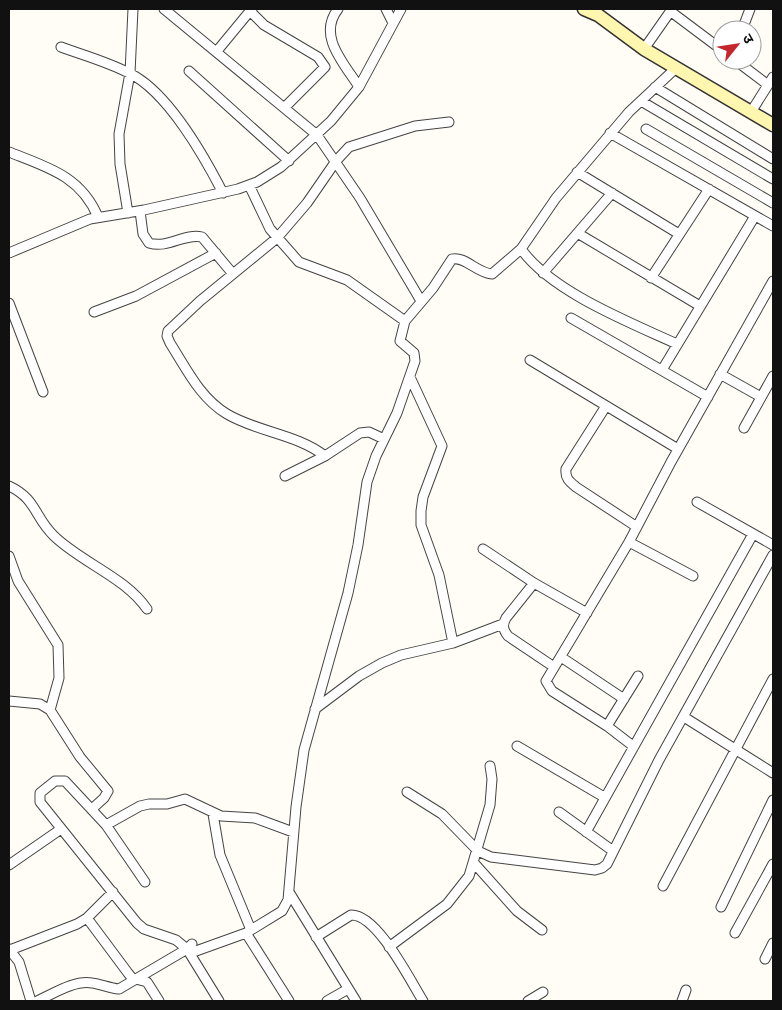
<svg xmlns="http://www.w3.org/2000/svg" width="782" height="1010" viewBox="0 0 782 1010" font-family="Bitter,'Noto Sans Devanagari',serif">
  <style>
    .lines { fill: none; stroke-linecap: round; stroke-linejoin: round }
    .street-casing { stroke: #444; stroke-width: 11 }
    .secondary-casing { stroke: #333; stroke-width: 15 }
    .street { stroke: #fff; stroke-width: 9 }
    .secondary { stroke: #fff6b0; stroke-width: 12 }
  </style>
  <rect width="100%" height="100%" fill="#fffdf5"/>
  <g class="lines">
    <defs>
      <path id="street" d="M164,9L317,135L360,198L421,301
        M252,9L250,11L264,25L318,57L325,67L285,107
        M338,9C317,36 344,63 359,87
        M386,9L393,23
        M670,11L722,50
        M742,30L750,9
        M61,47C83,55 108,62 129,73C167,91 204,156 223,193
        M644,49L672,9
        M217,51L250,11
        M735,60L768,85
        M189,71L289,161
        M655,87L773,159
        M641,101L773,179
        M751,112L773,77
        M646,129L773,203
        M610,133L773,226
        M9,152C47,167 81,176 98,217
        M577,172L679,234
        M249,185L270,229L299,262L347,280L405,321
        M140,211L143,234L149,243C168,249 184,233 202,237L233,274
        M128,213L120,164L119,134L130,73L133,9
        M579,234L700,306
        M521,249C552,292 629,322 677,344
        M9,253L90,219L144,210L238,189L257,182L281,167L331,121L359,87L401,9
        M543,273L612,193
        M651,278L709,189
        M9,303L43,392
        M94,312L136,296L216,253
        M571,318L708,397
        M530,360L678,449
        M662,370L755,216
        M720,374L761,397
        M410,377L442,446L423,497L421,511V525L439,575L453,643
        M606,406L566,469C565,478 569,481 576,487L637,527
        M744,428L773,376
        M325,456C297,434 257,432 227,414C200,398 186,368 170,343L167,336L168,331L200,301L277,238L307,203L336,161L349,147L415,126L449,122
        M285,476L325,456L360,433L369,432L384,439
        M9,486C37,499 34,517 54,536C82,563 125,577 147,609
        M697,502L773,545
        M629,542L693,576
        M483,549L534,583L587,613
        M9,556L18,581L58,645L59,678L50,710
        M534,583L506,618C502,625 503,630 508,636L554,667
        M561,657L624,699
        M9,701L40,704L50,710L80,757L108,791L104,798L93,808
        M315,709L359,676L382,663L401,655L453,643L503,624
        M684,717L773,773
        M607,726L638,676
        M517,746L604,797
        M633,746L607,726L552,691L546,681L629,542L671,462L773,281
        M407,792L442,814L478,851L491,857L595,870L602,868L607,864L659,760L773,555
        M559,812L613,851
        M213,814L220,855L251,930
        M106,825L140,806L149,804H167L185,799L221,816L255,818L293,832
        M586,832L753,534
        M474,863L517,911L542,930
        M9,865L61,829
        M145,882L106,825L65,781H55L40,793V802L137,923L144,929L176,940L187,949L196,951L246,933L282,911L288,900L296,807L304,750L348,593L358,545L367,482L376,456L397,413L415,361L414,353L400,341L405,321L433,288L452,259C465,256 477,273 492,274L521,249L556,198L629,112L676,68
        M663,886L773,679
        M289,892L356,1001
        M721,907L773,800
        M87,918L128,973L132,978L147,982L159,1001
        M246,933L289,1001
        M735,933L773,864
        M316,937L351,915C377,914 410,980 423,1001
        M389,947L447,904L469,876L490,805L492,779L490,766
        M9,949L19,962L31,1001
        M187,949L219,1001
        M10,950L77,924L87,918L113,892
        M765,959L773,943
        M37,1001C53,994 74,980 92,983C101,984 109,988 119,989L187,949L192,944
        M327,1001L348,989
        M528,1001L543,992
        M682,1001L686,990"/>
      <path id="secondary" d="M584,9L598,15L644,49L773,125"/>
    </defs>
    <use href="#street" class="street-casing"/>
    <use href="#secondary" class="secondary-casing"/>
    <use href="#street" class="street"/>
    <use href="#secondary" class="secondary"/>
  </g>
  <rect width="782" height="1010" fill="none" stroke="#111111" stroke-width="20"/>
  <g transform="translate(737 45) rotate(60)"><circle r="24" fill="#ffffff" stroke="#a0a0a0"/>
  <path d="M0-4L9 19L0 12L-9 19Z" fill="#c4262e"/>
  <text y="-8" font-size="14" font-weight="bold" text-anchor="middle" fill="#111111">उ</text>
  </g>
</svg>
